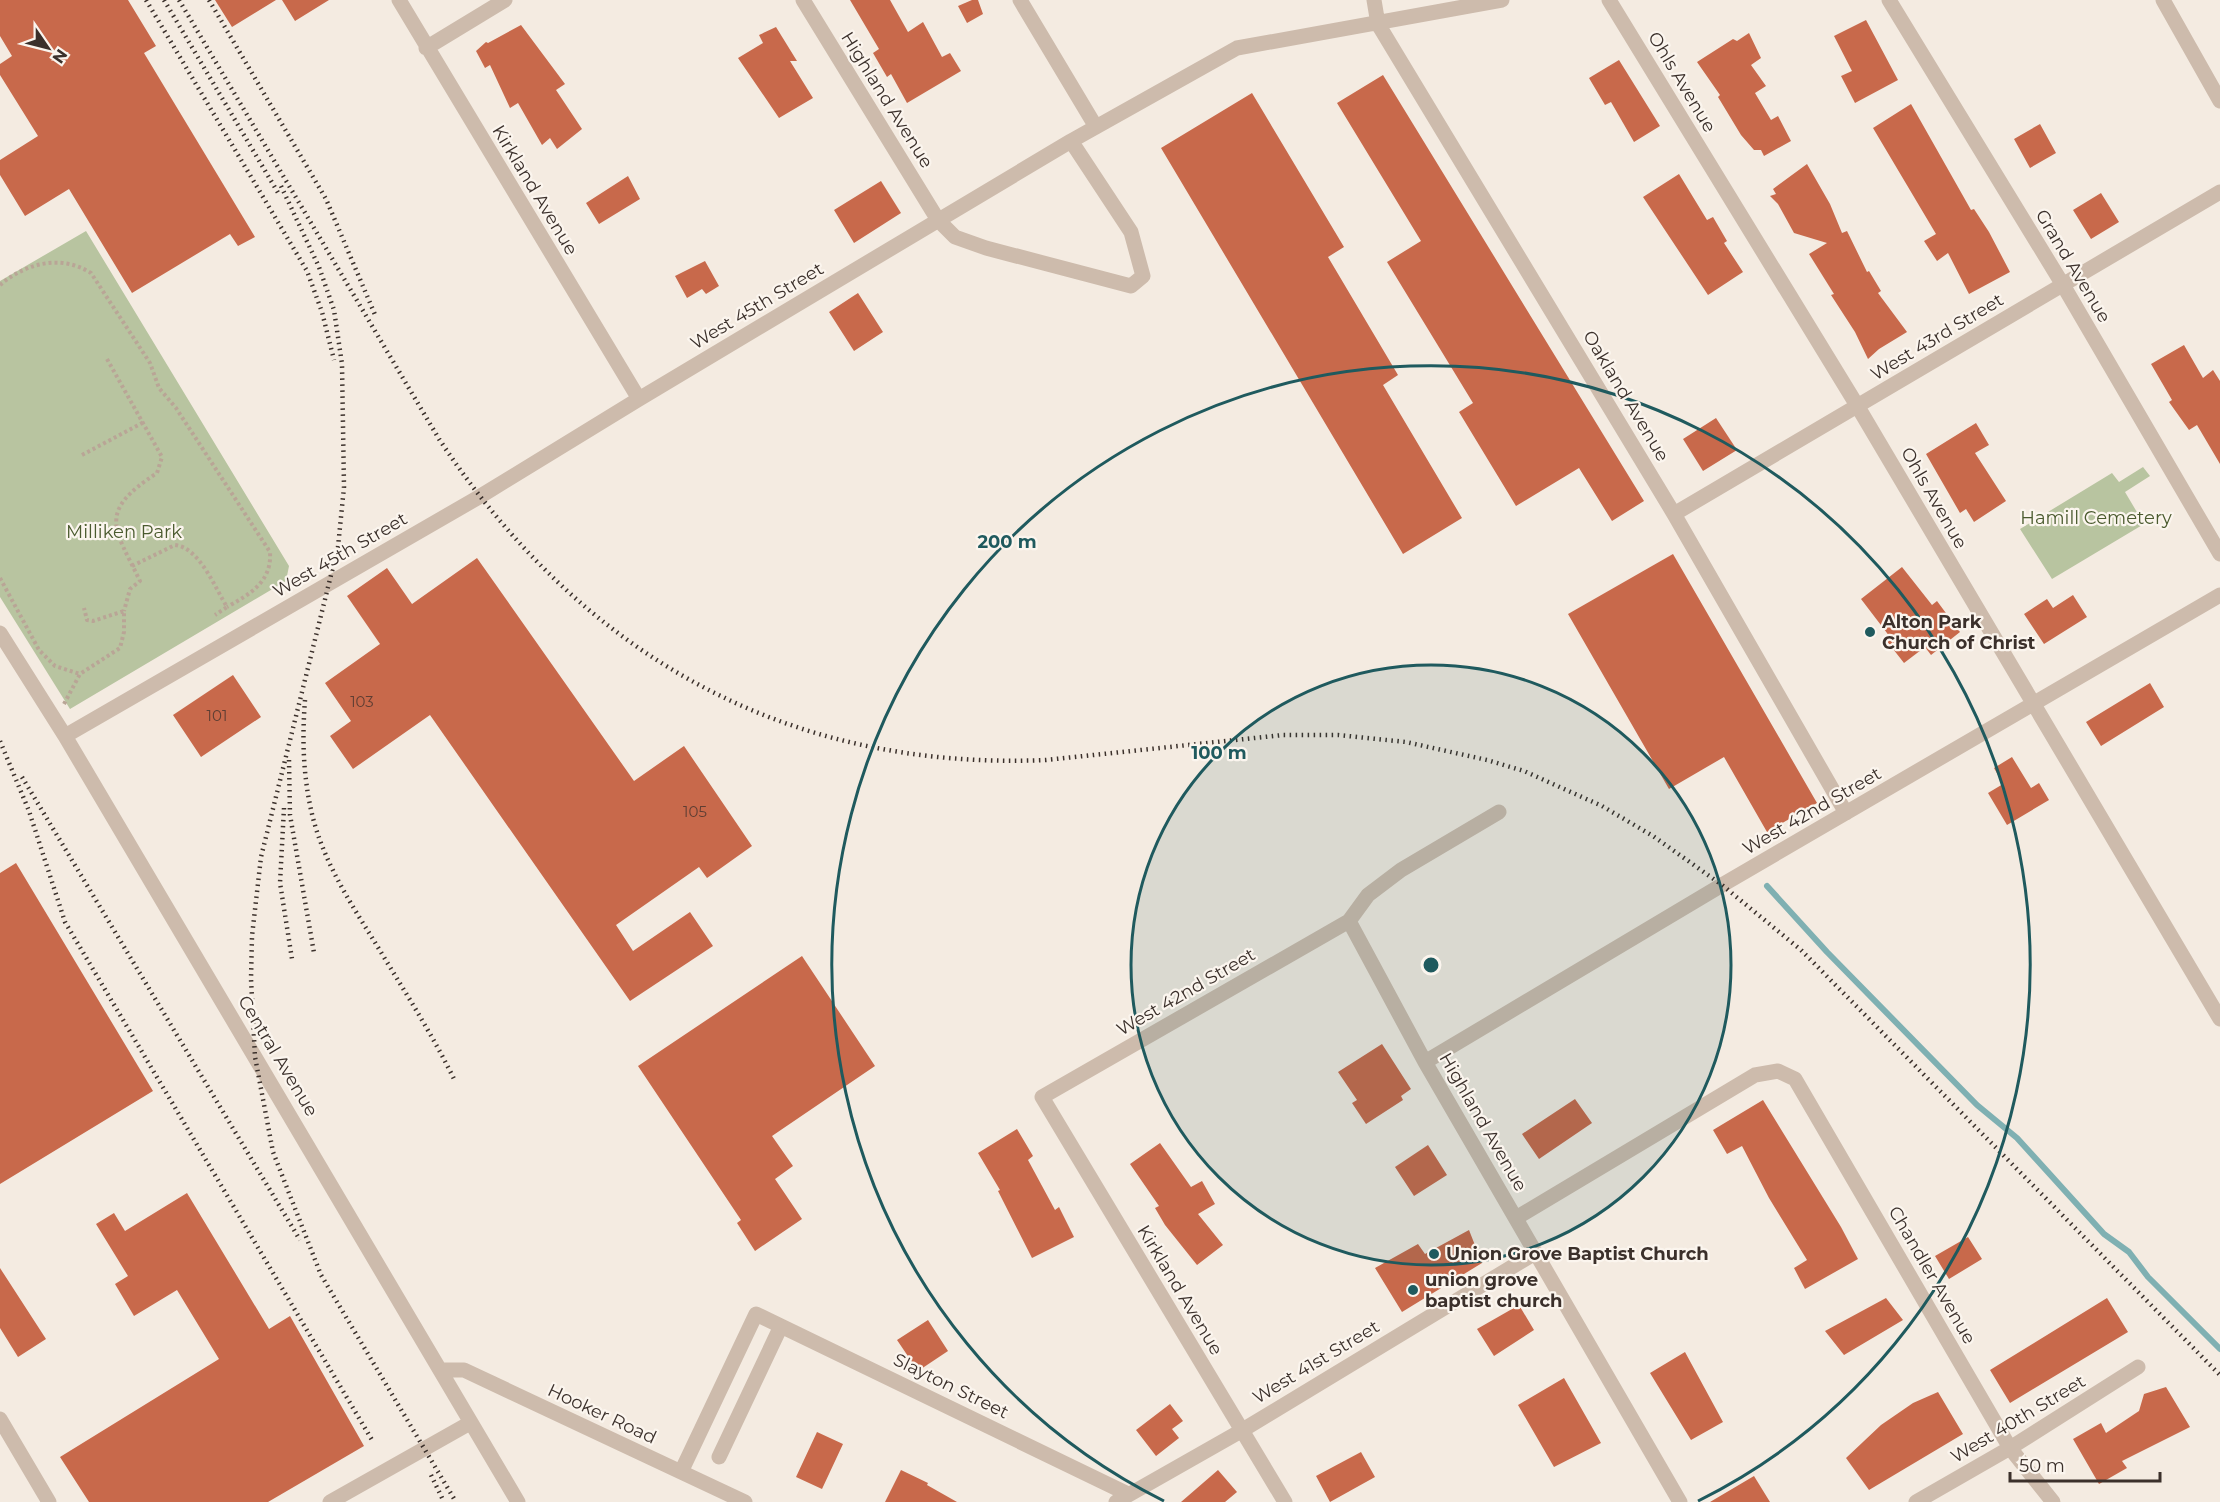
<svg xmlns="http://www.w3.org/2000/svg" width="2220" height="1502" viewBox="0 0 2220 1502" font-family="Montserrat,sans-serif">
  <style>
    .green { fill: #b8c4a0 }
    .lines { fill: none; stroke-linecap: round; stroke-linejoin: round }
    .stream { stroke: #7fb0b2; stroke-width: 6 }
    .building { fill: #c8694b }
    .path { stroke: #b9a596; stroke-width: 4; stroke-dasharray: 3 3; stroke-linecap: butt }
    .minor { stroke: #cdbbac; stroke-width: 15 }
    .rail { stroke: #3b302b; stroke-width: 4.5; stroke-dasharray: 1.5 4.5; stroke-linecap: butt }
    .ring { fill: none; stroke: #1f5a5e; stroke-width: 3 }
    .poi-dot { fill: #1f5a5e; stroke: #fbf5ee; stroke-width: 2 }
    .labels { text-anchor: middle; stroke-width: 4.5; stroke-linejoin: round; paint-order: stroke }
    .number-label { font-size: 15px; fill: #5e3e33 }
    .street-label { font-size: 18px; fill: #3b302b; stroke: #fbf5ee }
    .park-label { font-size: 18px; fill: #4a5a2e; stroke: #fbf5ee }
    .poi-label { font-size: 18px; font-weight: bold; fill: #3b302b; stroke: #fbf5ee; text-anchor: start }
    .centre { fill: #1f5a5e; stroke: #fbf5ee; stroke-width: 3 }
    .ring-label { font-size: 18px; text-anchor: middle; font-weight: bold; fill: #1f5a5e; stroke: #fbf5ee; stroke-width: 4.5; stroke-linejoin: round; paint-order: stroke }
  </style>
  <rect width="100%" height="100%" fill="#f4ebe1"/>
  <path class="green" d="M86,231L289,566L286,581L70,709L0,597V281Z
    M2143,467L2150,476L2125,492L2144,524L2052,579L2020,529L2112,473L2119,482Z"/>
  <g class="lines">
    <path class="stream" d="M1767,886L1827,952L1977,1105L2017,1138L2104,1234L2129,1252L2148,1277L2220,1349"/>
  </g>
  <path class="building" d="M0,0H128L156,46L144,53L255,237L238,246L230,234L132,293L69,189L25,216L0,175V160L38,136L0,75V64L12,56L0,36Z
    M215,0H276L232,27Z
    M282,0H329L295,21Z
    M850,0H890L908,32L923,22L942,57L950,53L961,71L907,103L891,74L887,77L873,53L879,49Z
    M972,0H978L983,14L967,23L958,6Z
    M1866,20L1898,80L1855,103L1841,76L1852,71L1834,36Z
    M521,25L565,84L556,90L582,129L557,149L550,138L542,145L518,103L510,108L490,65L485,68L476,51L486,42L488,43Z
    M776,27L797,61H790L813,98L779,118L738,58L763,43L759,35Z
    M1749,33L1761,58L1751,65L1766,86L1755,93L1771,120L1778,116L1791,141L1764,156L1761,150H1754L1741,135L1718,97L1720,95L1697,62L1733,39L1737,41Z
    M1619,60L1660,126L1634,142L1611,102L1605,105L1589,78Z
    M1383,75L1644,501L1612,521L1579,468L1516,506L1459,412L1473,403L1387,262L1421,241L1337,103Z
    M1252,93L1344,247L1328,257L1398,375L1383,385L1462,518L1403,554L1161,148Z
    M1911,104L1971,210L1974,209L1989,232L2010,272L1969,294L1948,253L1937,261L1924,241L1936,234L1873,128Z
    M2040,124L2056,153L2030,168L2014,139Z
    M1807,164L1830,204L1842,233L1847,231L1867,272L1869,271L1881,291L1878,293L1907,332L1879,349L1868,359L1855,332L1831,295L1834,294L1809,254L1827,243L1794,233L1778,204L1770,196L1776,194L1773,189Z
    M1679,174L1707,220L1713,217L1727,241L1724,243L1743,272L1708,295L1643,197Z
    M628,176L640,199L599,224L586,203Z
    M881,181L901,213L854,243L834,210Z
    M2101,193L2119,222L2091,239L2073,210Z
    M705,261L719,286L706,294L702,289L687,298L675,276Z
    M858,293L883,332L854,351L829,312Z
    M2184,345L2203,378L2213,370L2220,381V464L2197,425L2189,430L2169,402L2172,400L2151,364Z
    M1716,418L1737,450L1703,471L1683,439Z
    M1976,423L1989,445L1975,453L2006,501L1974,522L1966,509L1960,513L1926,454Z
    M1673,554L1817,803L1767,832L1724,757L1669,789L1568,614Z
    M477,558L634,781L684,746L752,846L707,878L699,867L616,925L633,951L690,912L713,946L630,1001L430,715L353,769L330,736L351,721L325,683L380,644L347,596L387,568L412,604Z
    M1902,567L1932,605L1937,601L1960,632L1931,655L1925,647L1904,663L1886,640L1890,637L1861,599Z
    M2073,595L2087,617L2044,644L2024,614L2047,599L2053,608Z
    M233,675L261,717L201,757L173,715Z
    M2150,683L2164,707L2101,746L2086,722Z
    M2012,757L2031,788L2039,783L2049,800L2007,825L1988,793L2003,784L1994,768Z
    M16,863L153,1091L0,1184V873Z
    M802,956L875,1066L772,1136L793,1166L775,1179L802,1219L755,1251L737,1223L741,1220L638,1066Z
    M1382,1044L1411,1089L1401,1096L1403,1100L1366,1124L1352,1103L1357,1100L1338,1072Z
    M1575,1099L1592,1123L1539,1159L1522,1134Z
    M1763,1100L1841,1227L1858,1259L1805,1289L1794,1268L1807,1260L1769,1198L1742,1146L1727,1154L1713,1130Z
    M1017,1129L1033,1156L1028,1160L1055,1210L1059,1207L1074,1237L1032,1258L998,1191L1000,1190L978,1153Z
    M1160,1143L1191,1187L1202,1181L1215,1204L1198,1214L1223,1245L1197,1265L1165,1225L1155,1208L1159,1206L1130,1164Z
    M1428,1145L1447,1175L1414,1196L1395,1167Z
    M187,1193L269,1329L290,1316L364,1446L268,1502H89L60,1457L219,1359L177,1290L134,1316L115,1284L128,1276L96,1224L114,1213L125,1231Z
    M1469,1230L1482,1263L1402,1312L1375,1268L1418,1244L1425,1254Z
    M1968,1237L1982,1259L1949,1279L1935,1256Z
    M0,1268L46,1339L18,1357L0,1328Z
    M1886,1298L1903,1320L1844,1355L1825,1331Z
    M2107,1298L2128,1332L2010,1403L1990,1370Z
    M1519,1305L1534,1330L1494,1356L1477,1329Z
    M928,1320L948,1351L918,1371L897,1340Z
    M1685,1352L1723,1422L1691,1440L1650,1373Z
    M1564,1378L1601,1443L1554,1467L1518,1405Z
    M2166,1387L2190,1427L2122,1461L2127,1468L2099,1484L2073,1439L2101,1423L2106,1433L2139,1411L2144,1394Z
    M1938,1392L1963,1434L1869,1490L1846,1458L1881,1425L1913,1403Z
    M1170,1404L1183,1421L1172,1429L1179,1438L1156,1456L1136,1430Z
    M817,1432L843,1444L822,1489L796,1477Z
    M1361,1452L1375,1477L1330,1502L1316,1476Z
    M901,1470L928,1483L927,1485L957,1502H885Z
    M1218,1470L1237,1492L1225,1502H1181Z
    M1754,1476L1770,1502H1710Z"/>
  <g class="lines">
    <path class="path" d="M0,285C26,263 61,254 91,273L150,363L159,388L176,408L270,552C272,582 250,594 227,607
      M107,359L162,457L157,473C97,512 114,527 140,581L130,589L124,611
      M82,455L144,422
      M132,566L175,545C200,548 215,588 227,607L215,615
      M0,578L39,650L55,666L80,674
      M64,704L80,674L120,648L124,632V611L93,621L87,620L84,608"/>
    <path class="minor" d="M399,0L639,399
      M803,0L938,220L955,237L986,248L1131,286L1143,276L1131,232L1071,141
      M1020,0L1096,127
      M1374,0L1378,24L1674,514L1846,813
      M1609,0L1858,407L2220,1019
      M1889,0L2063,285L2220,554
      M2163,0L2220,101
      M426,48L505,0
      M1674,514L2220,192
      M0,633L65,736L518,1502
      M65,736L479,497L639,399L1071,141L1237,48L1502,0
      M1499,812L1401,870L1368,895L1349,921L1425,1062L1680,1502
      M1425,1062L1722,885L2220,595
      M1516,1218L1755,1075L1778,1071L1795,1079L2010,1448L2053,1502
      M441,1370H464L745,1502
      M0,1419L49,1502
      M719,1457L781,1326
      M681,1472L756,1314L1128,1494
      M330,1502L470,1423
      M1116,1502L1241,1431L1535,1253
      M1285,1502L1042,1097L1349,921
      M1916,1502L2010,1448L2138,1367"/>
    <path class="rail" d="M146,0L307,271L322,312L334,360
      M164,0L280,196
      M179,0L439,439C581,654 785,771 1046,760L1283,735H1338L1406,742L1487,760L1524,771L1602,806L1653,836L1722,885L1801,950L2220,1375
      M209,0L326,199L376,317
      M281,186L319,267L334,310L342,364L344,487L338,547L261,857L252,936L251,979L255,1057L273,1152L321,1275L456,1502
      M305,700C302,739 303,776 312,814C323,861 351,904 376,944C403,989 431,1032 454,1079
      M0,741L29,811L65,922L372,1440
      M289,760L290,815L314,953
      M22,777L300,1240
      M284,808L280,883L292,959
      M431,1475L444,1502"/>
  </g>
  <circle cx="1431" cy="965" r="300" fill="#1f5a5e" fill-opacity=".12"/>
  <g class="ring">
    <circle cx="1431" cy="965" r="300"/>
    <path d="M1164 1501A599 599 0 1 1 1698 1501"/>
  </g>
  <g class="poi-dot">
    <circle cx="1870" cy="632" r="6"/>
    <circle cx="1434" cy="1254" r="6"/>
    <circle cx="1413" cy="1290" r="6"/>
  </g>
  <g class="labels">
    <g class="number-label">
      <text x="362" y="707">103</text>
      <text x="217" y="721">101</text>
      <text x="695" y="817">105</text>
    </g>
    <g class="street-label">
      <text transform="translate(1682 82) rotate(59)" y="6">Ohls Avenue</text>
      <text transform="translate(887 100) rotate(58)" y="6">Highland Avenue</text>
      <text transform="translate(535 190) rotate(59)" y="6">Kirkland Avenue</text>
      <text transform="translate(2073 266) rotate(59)" y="6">Grand Avenue</text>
      <text transform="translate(757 306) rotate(-31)" y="6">West 45th Street</text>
      <text transform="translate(1937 337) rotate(-31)" y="6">West 43rd Street</text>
      <text transform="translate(1626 396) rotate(59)" y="6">Oakland Avenue</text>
      <text transform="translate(1934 498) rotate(60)" y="6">Ohls Avenue</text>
      <text transform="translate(340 555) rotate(-30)" y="6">West 45th Street</text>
      <text transform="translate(1812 811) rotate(-30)" y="6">West 42nd Street</text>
      <text transform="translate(1186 992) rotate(-30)" y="6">West 42nd Street</text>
      <text transform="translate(278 1056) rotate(59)" y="6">Central Avenue</text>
      <text transform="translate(1483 1122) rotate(60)" y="6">Highland Avenue</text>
      <text transform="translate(1932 1275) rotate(60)" y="6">Chandler Avenue</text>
      <text transform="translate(1180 1290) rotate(59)" y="6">Kirkland Avenue</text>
      <text transform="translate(1316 1362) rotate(-31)" y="6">West 41st Street</text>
      <text transform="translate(951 1386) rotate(26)" y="6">Slayton Street</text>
      <text transform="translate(602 1414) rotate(25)" y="6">Hooker Road</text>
      <text transform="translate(2018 1419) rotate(-31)" y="6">West 40th Street</text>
    </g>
    <g class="park-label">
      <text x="2096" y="524">Hamill Cemetery</text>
      <text x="124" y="538">Milliken Park</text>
    </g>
    <g class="poi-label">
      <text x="1882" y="628">Alton Park<tspan x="1882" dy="21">Church of Christ</tspan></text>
      <text x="1446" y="1260">Union Grove Baptist Church</text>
      <text x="1425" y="1286">union grove<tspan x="1425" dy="21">baptist church</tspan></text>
    </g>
  </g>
  <circle cx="1431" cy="965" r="9" class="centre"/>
  <g class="ring-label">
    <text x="1007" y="548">200 m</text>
    <text x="1219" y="759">100 m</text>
  </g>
  <g transform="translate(48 48) rotate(125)" stroke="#fbf5ee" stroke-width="4.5" paint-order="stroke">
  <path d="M0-4.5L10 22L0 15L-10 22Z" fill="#3b302b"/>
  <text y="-9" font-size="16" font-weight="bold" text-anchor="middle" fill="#3b302b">N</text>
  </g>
  <path d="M2010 1472v9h150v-9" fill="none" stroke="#3b302b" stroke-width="3"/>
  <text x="2019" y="1472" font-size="18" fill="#3b302b" stroke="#fbf5ee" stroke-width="4.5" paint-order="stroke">50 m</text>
</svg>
